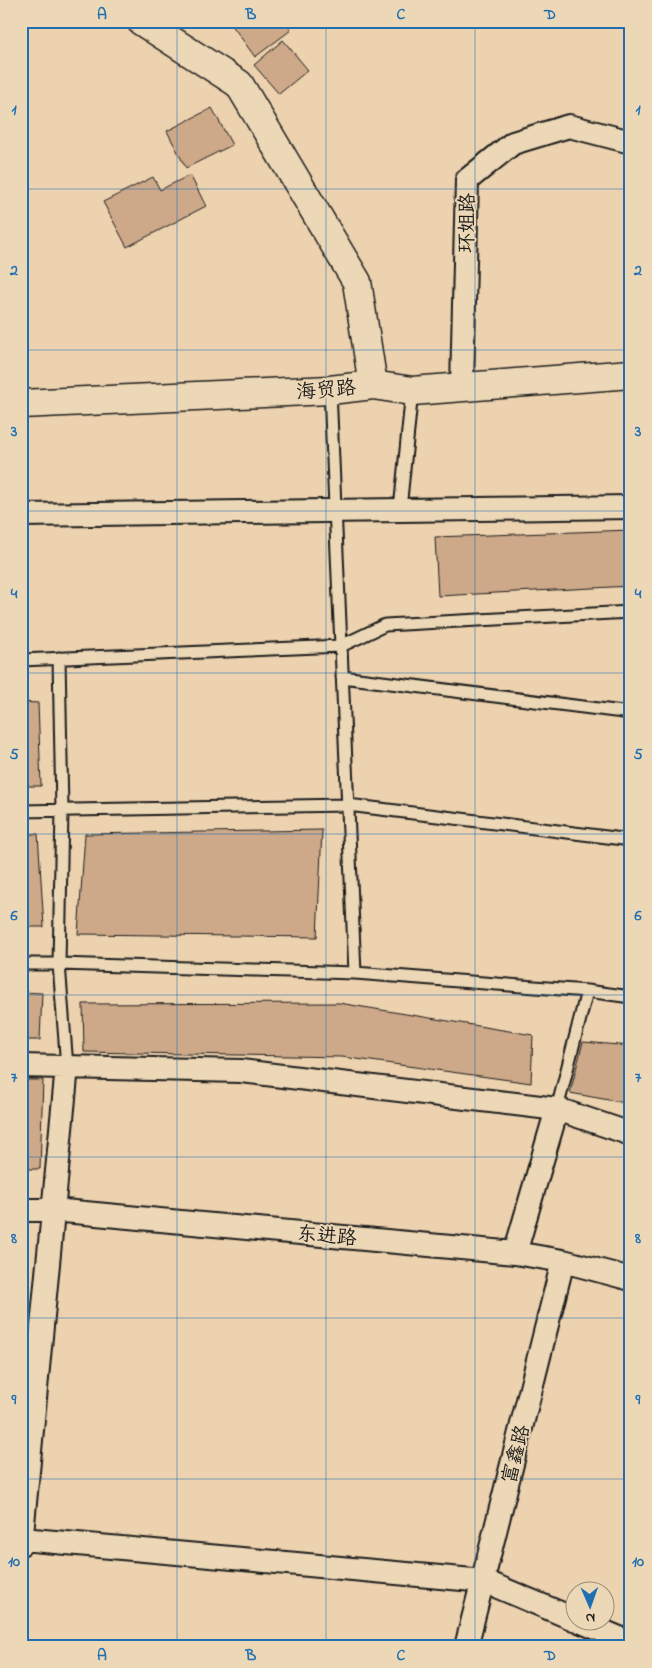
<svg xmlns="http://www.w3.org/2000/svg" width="652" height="1668" viewBox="0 0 652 1668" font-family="'Indie Flower','LXGW WenKai TC',sans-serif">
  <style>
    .building { fill: #cda98a; stroke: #1c1c1c }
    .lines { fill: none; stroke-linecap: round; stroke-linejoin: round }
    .lane-casing { stroke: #1c1c1c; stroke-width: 15 }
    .street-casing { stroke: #1c1c1c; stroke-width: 26 }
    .secondary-casing { stroke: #1c1c1c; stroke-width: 31 }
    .lane { stroke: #ecd8b6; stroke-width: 11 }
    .street { stroke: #ecd8b6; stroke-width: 22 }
    .secondary { stroke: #ecd8b6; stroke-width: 28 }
    .grid { fill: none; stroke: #1f6fb2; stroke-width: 1; stroke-opacity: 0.55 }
    .labels { text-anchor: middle; stroke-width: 4; stroke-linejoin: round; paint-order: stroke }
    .street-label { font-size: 20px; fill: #1c1c1c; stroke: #ecd8b6 }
    .neatline { fill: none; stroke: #1f6fb2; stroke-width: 2 }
    .grid-label { font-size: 16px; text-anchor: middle; font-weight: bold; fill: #1f6fb2 }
  </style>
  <rect width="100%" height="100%" fill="#edd2af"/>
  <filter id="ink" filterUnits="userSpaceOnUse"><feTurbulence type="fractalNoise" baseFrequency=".02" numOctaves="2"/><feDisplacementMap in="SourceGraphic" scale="10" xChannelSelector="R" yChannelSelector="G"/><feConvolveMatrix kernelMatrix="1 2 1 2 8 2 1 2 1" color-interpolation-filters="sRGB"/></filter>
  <g filter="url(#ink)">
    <path class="building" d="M229,21H284L291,30L255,57Z
      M442,21H481V25Z
      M283,40L308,70L279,94L254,65Z
      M212,108L232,145L186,168L167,131Z
      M190,175L206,206L127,247L103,202L153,177L160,190Z
      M631,530V586L438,596L435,537Z
      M21,702L38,703L41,786H21Z
      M322,830L317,937L78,934L85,834Z
      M21,834H38L44,927H21Z
      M21,992L42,993L40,1040H21Z
      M339,1003L533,1035L531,1083L342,1057L84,1052L83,1004Z
      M583,1042L631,1046V1104L570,1093Z
      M21,1080H43L40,1169H21Z"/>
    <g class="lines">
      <defs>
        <path id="lane" d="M330,390L355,973
          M400,509L412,391
          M59,658L62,810L59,964L67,1067
          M21,660L341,646L385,625L631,612
          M342,677L631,713
          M21,811L348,805L631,840
          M21,964H59L355,973L587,991L631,997
          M557,1109L587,991"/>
        <path id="street" d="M462,387L467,180L513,143L569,126L631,142
          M21,515L631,507
          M21,1066L241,1071L557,1109L631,1134
          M21,1210H53L515,1253L563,1261L631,1279
          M515,1253L557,1109
          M22,1539L484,1581L574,1619
          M21,1544L67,1067
          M577,1620L631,1643
          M466,1647L563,1261"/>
        <path id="secondary" d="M141,21L239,84L357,282L373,385
          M21,404L330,390L373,385L412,391L631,374"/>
      </defs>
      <use href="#lane" class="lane-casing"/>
      <use href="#street" class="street-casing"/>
      <use href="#secondary" class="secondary-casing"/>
      <use href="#lane" class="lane"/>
      <use href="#street" class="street"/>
      <use href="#secondary" class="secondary"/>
    </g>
  </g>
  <path class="grid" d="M177,21V1647M326,21V1647M475,21V1647M21,189H631M21,350H631M21,511H631M21,673H631M21,834H631M21,995H631M21,1157H631M21,1318H631M21,1479H631"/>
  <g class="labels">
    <g class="street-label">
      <text transform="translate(466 223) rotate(-89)" y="7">环姐路</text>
      <text transform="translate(326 389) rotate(-5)" y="7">海贸路</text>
      <text transform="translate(327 1235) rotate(5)" y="7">东进路</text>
      <text transform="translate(515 1454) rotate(-76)" y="7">富鑫路</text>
    </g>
  </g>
  <rect width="652" height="1668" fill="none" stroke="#ecd8b6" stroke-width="55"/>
  <g transform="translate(590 1606) rotate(178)"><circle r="24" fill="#ecd8b6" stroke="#998d78"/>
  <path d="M0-4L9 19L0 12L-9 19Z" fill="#1f6fb2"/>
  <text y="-8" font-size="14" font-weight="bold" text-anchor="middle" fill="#1c1c1c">N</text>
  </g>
  <rect x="28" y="28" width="596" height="1612" class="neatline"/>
  <g class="grid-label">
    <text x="102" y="19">A</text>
    <text x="251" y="19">B</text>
    <text x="401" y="19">C</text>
    <text x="550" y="19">D</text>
    <text x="14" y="114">1</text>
    <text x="638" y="114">1</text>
    <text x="14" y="275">2</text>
    <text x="638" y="275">2</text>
    <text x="14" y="436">3</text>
    <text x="638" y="436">3</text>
    <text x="14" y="598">4</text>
    <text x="638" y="598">4</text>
    <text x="14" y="759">5</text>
    <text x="638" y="759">5</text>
    <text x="14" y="920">6</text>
    <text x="638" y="920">6</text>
    <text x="14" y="1082">7</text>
    <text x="638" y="1082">7</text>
    <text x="14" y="1243">8</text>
    <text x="638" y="1243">8</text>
    <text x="14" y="1404">9</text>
    <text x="638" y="1404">9</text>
    <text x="14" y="1566">10</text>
    <text x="638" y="1566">10</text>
    <text x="102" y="1660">A</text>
    <text x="251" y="1660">B</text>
    <text x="401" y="1660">C</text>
    <text x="550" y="1660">D</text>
  </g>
</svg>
